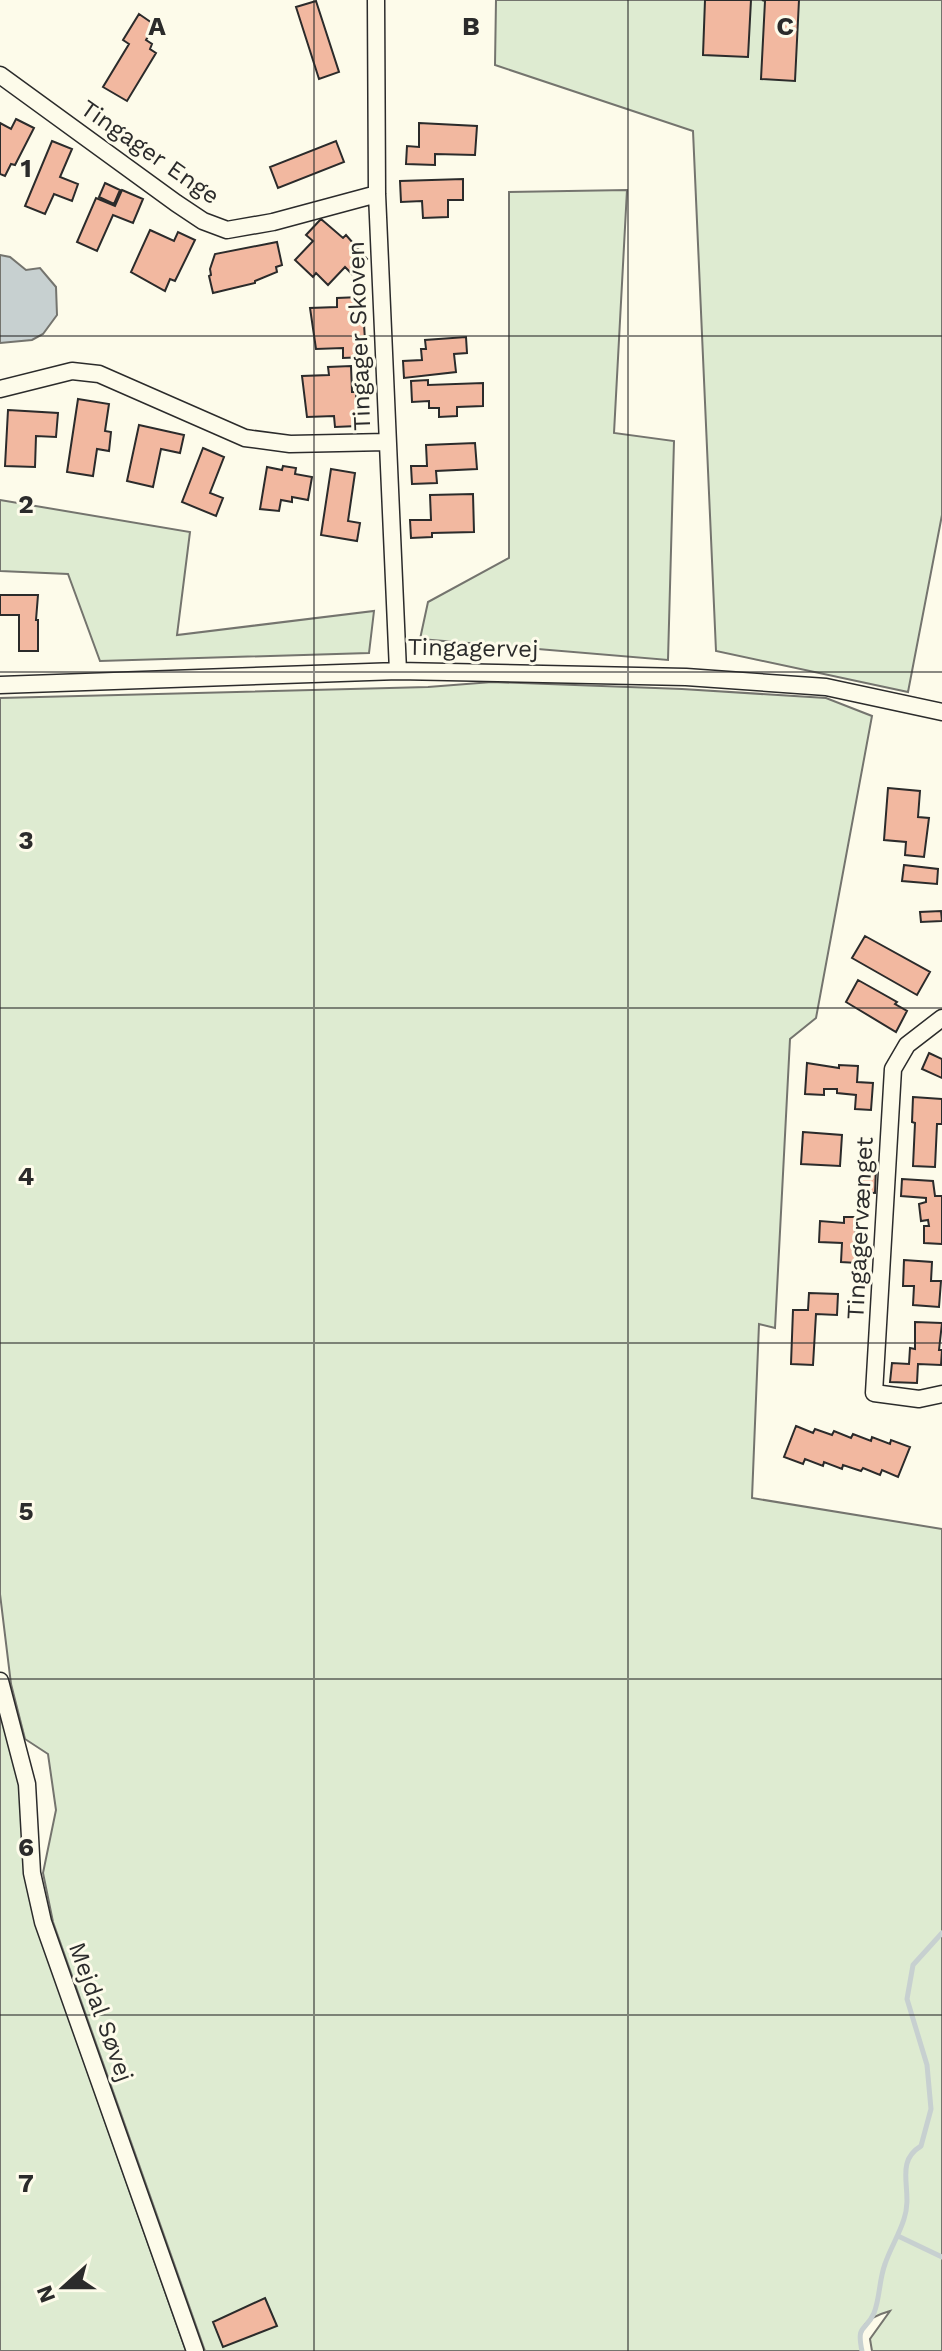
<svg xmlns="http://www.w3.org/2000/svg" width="942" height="2351" viewBox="0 0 942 2351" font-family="'Work Sans',sans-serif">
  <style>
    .green { fill: #deebd1; stroke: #74746e; stroke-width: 2 }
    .water { fill: #c7d0d0; stroke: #74746e; stroke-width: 2 }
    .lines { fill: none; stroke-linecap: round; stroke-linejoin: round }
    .stream { stroke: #c7d0d0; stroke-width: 5 }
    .building { fill: #f2b8a0; stroke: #2b2b2b; stroke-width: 2 }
    .minor-casing { stroke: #2b2b2b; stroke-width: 19 }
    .minor { stroke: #fdfbea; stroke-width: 16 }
    .grid { fill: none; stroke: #2b2b2b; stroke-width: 2; stroke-opacity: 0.55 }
    .labels { text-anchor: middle; stroke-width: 6; stroke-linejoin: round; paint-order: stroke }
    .street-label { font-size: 24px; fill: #2b2b2b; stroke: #fdfbea }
    .grid-label { font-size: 26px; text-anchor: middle; font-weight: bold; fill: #2b2b2b; stroke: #fdfbea; stroke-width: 6; stroke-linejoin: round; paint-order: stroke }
  </style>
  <rect width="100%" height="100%" fill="#fdfbea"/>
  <path class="green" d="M496,0H942V515L908,692L716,651L693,131L495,65Z
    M627,190L614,433L674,441L668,660L420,639L428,602L509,558V192Z
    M0,500L190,532L177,635L374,611L369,653L100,661L68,574L0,571Z
    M492,682L682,689L826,698L872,716L816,1018L790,1039L775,1328L759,1324L752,1498L942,1529V2351H872L870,2339L890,2311C866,2318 857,2326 862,2351H205L53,1922L43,1873L56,1810L48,1754L25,1739L11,1684L0,1594V698L428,687Z
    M0,1703L21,1777L69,2019L186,2351H0Z"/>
  <path class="water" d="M0,255L10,257L26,270L40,268L56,287L57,315L43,334L32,340L0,343Z"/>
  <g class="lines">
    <path class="stream" d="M898,2236L942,2257
      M862,2351C856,2323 866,2332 874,2313C880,2298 879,2280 885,2264C890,2249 899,2235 904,2219C914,2190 893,2163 921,2146L931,2109L927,2065L907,1999L913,1965L942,1933"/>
  </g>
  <path class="building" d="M705,0H751L748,57L703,55Z
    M799,0L795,81L761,79L765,1L762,0Z
    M316,1L339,72L319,79L296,7Z
    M139,14L155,25L146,40L152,44L150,49L156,53L127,101L103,87L129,44L123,40Z
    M16,119L34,128L15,165L11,164L5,176L0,174V123L11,129Z
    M419,123L477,126L475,155L435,154V165L406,164L407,146L419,147Z
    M52,141L72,149L60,177L78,184L72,201L54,194L45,214L25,206Z
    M336,141L344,162L278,188L270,167Z
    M463,179V200H448V217L423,218L422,201L401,202L400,181Z
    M105,183L120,190L114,204L99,197Z
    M122,190L143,199L133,223L113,215L97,251L77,242L96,198L115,206Z
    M321,219L343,238L346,235L367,259L352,274L345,267L328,285L316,273L313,277L295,260L313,241L306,235Z
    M150,230L174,241L178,232L195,240L175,281L170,279L165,291L131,272Z
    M277,242L282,265L276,267L277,272L255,281V283L213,293L209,276L211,275L210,269L215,254Z
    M360,297L361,324H364L366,357L343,358V348L316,349L310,308L337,307V298Z
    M466,337L467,353L454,354L456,372L404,378L403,361L422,360L421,349H426L425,340Z
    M351,366L352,392H356L357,426L335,427L334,416L307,417L302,376L329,375L328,367Z
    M428,380V385L483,383V406L457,407V416L439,417V408H429V401L412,402L411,381Z
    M78,399L109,404L105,431L111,432L109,451L97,449L93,476L67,472Z
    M8,410L58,413L56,437L36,436L35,467L5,466Z
    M139,425L184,435L180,453L161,449L153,487L127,481Z
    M475,443L477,469L436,471L437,483L412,484L411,466H427L426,445Z
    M203,448L224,457L210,493L223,498L216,516L182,502Z
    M283,466L296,468L295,474L312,477L308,500L292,497V502L281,500L279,511L260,509L267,467L282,470Z
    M331,469L355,473L348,521L360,523L357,541L321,535Z
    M473,494L474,532L432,533V537L411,538L410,520H431L430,495Z
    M0,595H38L36,620H38V651H19V615H0Z
    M888,788L920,791L918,817L929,818L924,857L905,855L906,842L884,840Z
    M904,865L938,869L937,884L902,881Z
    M941,911L942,921L921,922L920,912Z
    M865,936L930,972L917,995L852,958Z
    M858,980L897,1002L895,1004L907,1011L896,1032L846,1002Z
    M929,1053L942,1059V1078L922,1069Z
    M807,1063L839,1068V1065L858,1066L857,1082L873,1083L871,1110L855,1109L856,1095L837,1093V1089H824V1095L805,1094Z
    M913,1097L942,1099V1124H937L935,1167L913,1166L915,1123L912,1122Z
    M803,1132L842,1135L840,1166L801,1164Z
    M861,1167L876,1168L875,1193L859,1192Z
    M902,1179L933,1181L935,1196H942V1244L924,1243V1226H929L928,1220L921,1221L919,1204L926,1202V1198L901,1196Z
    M844,1217H856L855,1244H858L857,1263L841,1262L842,1243L819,1242L820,1221L844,1223Z
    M904,1260L932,1262L931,1281H941L939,1307L913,1305L914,1286H903Z
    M809,1293L838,1294L837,1315L816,1314L813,1365L791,1364L793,1310H808Z
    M915,1322L942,1323L939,1350H942L941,1365L918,1364L917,1383L890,1382L892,1363L909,1364L910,1348L915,1349Z
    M796,1426L813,1433L815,1429L832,1435L834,1431L851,1438L853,1434L871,1441L872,1437L890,1444L891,1440L910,1447L898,1477L882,1470L880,1475L863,1468L861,1471L843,1465L842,1469L824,1462L823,1466L805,1459L803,1464L784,1457Z
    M265,2298L277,2326L223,2347L213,2322Z"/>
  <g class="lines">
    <defs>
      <path id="minor" d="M376,0L377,194L398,671
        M0,75L176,203L203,221L227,230L273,222L377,194
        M0,389L72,371L99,374L245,438L290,444L387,442
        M0,685L398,671L686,677L826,687L942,712
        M942,1018L907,1045L893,1069L874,1393L919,1399L942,1394
        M0,1681L27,1784L32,1873L43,1922L195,2351"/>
    </defs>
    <use href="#minor" class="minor-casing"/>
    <use href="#minor" class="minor"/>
  </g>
  <path class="grid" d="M314,0V2351M628,0V2351M0,336H942M0,672H942M0,1008H942M0,1343H942M0,1679H942M0,2015H942"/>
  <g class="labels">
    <g class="street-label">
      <text transform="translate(150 152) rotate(35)" y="8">Tingager Enge</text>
      <text transform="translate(359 336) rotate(-92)" y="8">Tingager Skoven</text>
      <text transform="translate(473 648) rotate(1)" y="8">Tingagervej</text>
      <text transform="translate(860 1228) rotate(-87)" y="8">Tingagervænget</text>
      <text transform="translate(101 2012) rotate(70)" y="8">Mejdal Søvej</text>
    </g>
  </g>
  <g class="grid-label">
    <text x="157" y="35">A</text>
    <text x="471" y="35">B</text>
    <text x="785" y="35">C</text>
    <text x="26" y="177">1</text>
    <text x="26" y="513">2</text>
    <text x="26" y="849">3</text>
    <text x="26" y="1185">4</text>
    <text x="26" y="1520">5</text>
    <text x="26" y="1856">6</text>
    <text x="26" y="2192">7</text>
  </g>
  <g transform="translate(64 2287) rotate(249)" stroke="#fdfbea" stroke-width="6" paint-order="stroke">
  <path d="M0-6L14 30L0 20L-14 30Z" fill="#2b2b2b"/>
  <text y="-12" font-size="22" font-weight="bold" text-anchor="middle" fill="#2b2b2b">N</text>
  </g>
</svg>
